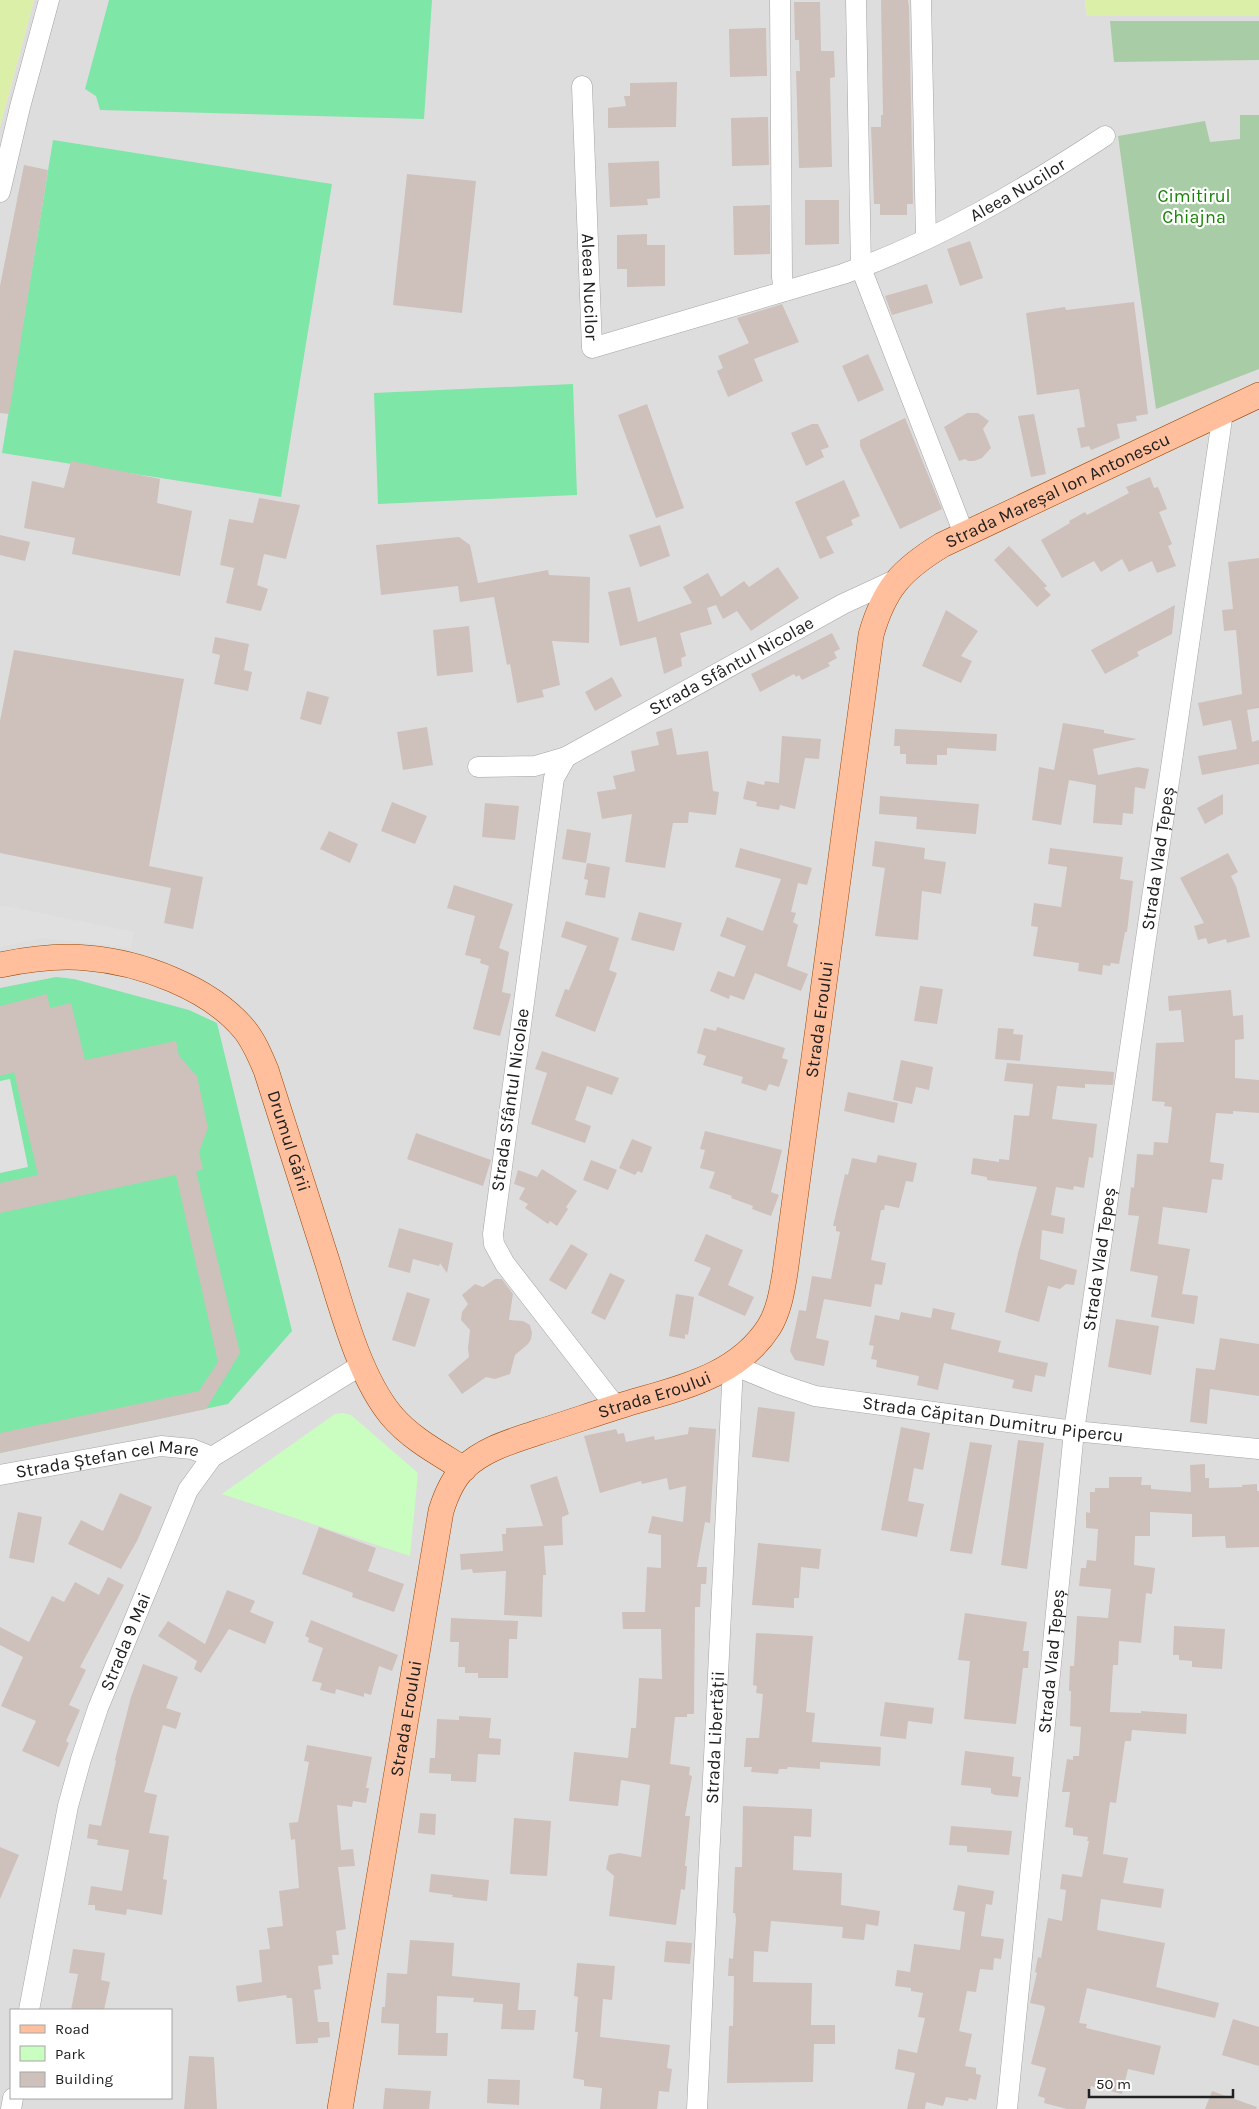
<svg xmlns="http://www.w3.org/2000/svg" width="1259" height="2109" viewBox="0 0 1259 2109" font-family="Karla,sans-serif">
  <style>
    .residential { fill: #dedddd; fill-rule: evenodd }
    .grass { fill: #dbefa8 }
    .cemetery { fill: #a8cca5 }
    .park { fill: #c9fec0 }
    .pitch { fill: #7ee6a7 }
    .parking { fill: #e0e0e0 }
    .building { fill: #cec0bb }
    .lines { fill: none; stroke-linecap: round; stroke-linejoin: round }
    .minor-casing { stroke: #a4a4a4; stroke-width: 21 }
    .major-casing { stroke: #9c4600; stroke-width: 26 }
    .minor { stroke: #fff; stroke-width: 20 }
    .major { stroke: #ffbf9d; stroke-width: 25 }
    .labels { text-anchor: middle; stroke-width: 4.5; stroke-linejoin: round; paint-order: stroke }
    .street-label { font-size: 18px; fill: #202020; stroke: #fff }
    .park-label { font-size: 18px; fill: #158403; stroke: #fff }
  </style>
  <rect width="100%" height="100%" fill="#f1ebe6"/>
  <path class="residential" d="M34,0H1085L1087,16H1259V2109H0V127ZM11,2010H171V2098H11Z"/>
  <path class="grass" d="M0,0H34L0,127Z
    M1085,0H1259V16H1087Z"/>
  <path class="cemetery" d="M1110,21H1259V60L1114,62Z
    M1240,115H1259V369L1156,409L1118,136L1205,121L1210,142L1240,139Z"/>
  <path class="park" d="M343,1413L351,1415L418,1473L410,1556L222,1494L335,1414Z"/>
  <path class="pitch" d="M109,0H432L424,119L100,110L96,96L85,89Z
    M53,140L332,184L281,497L2,453Z
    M573,384L577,495L378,504L374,393Z
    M56,977L74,979L189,1010L217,1023L292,1331L228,1404L0,1453V988Z"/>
  <path class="parking" d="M6,906L134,932L131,948L42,938L0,947V907Z
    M10,1079L28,1167L0,1173V1081Z"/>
  <path class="building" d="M881,0H908L909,7L913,204H907V215H880V204H874L871,127H881V115H883Z
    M794,2H820L821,51H834L835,77L830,78L832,167L799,168L796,71H800L799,40H795Z
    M766,28L767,76L730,77L729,29Z
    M677,82L676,127L608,128V108L626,106L624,96H630V83Z
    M768,117L769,165L732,166L731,118Z
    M659,161L660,198L647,199L648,205L610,207L608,163Z
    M24,165L48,170L9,414L0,413V286Z
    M407,174L476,181L462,313L393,305Z
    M805,200H839V244L805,245Z
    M770,205V254L734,255L733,206Z
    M647,234V245H665V286L627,287V269H617V235Z
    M970,241L983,278L960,286L947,249Z
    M927,284L933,303L892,315L885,296Z
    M1134,302L1148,414L1136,416L1137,421L1117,424L1120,438L1091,450L1089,446L1081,448L1077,428L1085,427L1079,389L1037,395L1026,313L1065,307L1066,310Z
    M782,304L799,342L754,359L763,381L728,397L717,371L723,368L718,356L749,343L737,318Z
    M868,354L884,390L858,402L842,366Z
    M647,404L684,508L656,518L618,415Z
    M967,413H978L989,421L983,429L991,448L982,458L974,461H968L965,459L959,461L944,427Z
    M1034,414L1046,474L1031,477L1018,416Z
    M905,418L942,509L900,529L860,446V440Z
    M812,424H818L829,447L821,450L824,457L806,466L791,433Z
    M71,461L160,479L157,503L192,511L180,576L72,554L75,538L24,528L32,481L64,488Z
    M1150,477L1154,488L1158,487L1167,509L1159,512L1172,544L1168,546L1176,566L1157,573L1152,561L1129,572L1122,559L1101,572L1094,561L1062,578L1041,540L1070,523L1069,521L1085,512L1087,515L1129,493L1126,487Z
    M844,480L860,516L851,520L853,525L826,537L834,553L820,559L795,502Z
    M259,498L300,505L286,559L264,554L257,585L268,589L261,611L226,603L234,568L220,565L229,519L253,523Z
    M660,525L670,556L640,567L629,535Z
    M0,535L30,542L25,561L0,555Z
    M459,537L470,545L478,583L548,570L549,575L590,577L589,643L552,641L560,685L542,690L544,697L517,703L510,664L507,665L494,597L460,602L458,586L381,595L376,545Z
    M1009,546L1047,586L1044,588L1051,595L1037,607L994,560Z
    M1259,558V708L1247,710L1252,742L1259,740V764L1202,775L1198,756L1237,749L1231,720L1203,726L1198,703L1242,694L1236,630L1224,631L1222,610L1233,609L1228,562Z
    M778,567L799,598L751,631L737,611L723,619L716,605L707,608L712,624L680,633L686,656L681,658L682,666L664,674L656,637L620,646L608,592L630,587L638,622L692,603L683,587L708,573L721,597L744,581L749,587Z
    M1175,605L1172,634L1137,652L1139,656L1105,674L1091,650Z
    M946,610L978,631L961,656L972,661L961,683L922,666Z
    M469,626L473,672L437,676L433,630Z
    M832,633L840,649L834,652L837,658L828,663L830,666L802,680L799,675L796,677L794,674L760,692L751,674Z
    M215,637L249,644L244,670L252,672L248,691L214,684L220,655L212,653Z
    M14,650L184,679L149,866L203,877L193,929L164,923L171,888L0,853V721Z
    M612,677L622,696L595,711L585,692Z
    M307,691L329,697L321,725L300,719Z
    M1063,723L1104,730V733L1137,739L1093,749L1098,775L1138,767L1149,769L1145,789L1135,787L1133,814L1123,813L1122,825L1093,823L1096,785L1069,780L1061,825L1032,820L1039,767L1054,770Z
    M427,727L433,765L403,770L397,732Z
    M672,728L677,755L708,751L713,791L719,792L716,815L689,812L688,823H673L665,868L625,862L632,814L602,819L597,792L616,789L613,776L635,771L631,751L659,745L656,732Z
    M895,729L997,734L996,751L947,748V755H937V765L906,764V754H900V746H894Z
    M782,736L821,739L819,759L805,758L795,809L780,805L779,810L756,806L757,802L743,799L747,781L764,785L765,781L779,783Z
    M1223,794V814L1205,824L1197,808Z
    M880,796L979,804L976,834L916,829L917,817L879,814Z
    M392,802L427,816L415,844L381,831Z
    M485,803L519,806L515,840L482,837Z
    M567,829L591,833L586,863L562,859Z
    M329,831L358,844L350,863L320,849Z
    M875,841L925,848L924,859L946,862L941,894L922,891L918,940L875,936L885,868L872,866Z
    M740,848L812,868L807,885L798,883L791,912L796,913L793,922L798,925L787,966L808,974L801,991L755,973L744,1000L730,995L729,999L710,991L718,971L734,977L746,946L720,936L727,917L763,931L781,879L735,867Z
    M1050,848L1123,857L1120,879L1133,881L1127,932H1125L1119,964L1111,963L1110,966L1103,965L1102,975L1078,971L1079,963L1033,956L1038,927L1031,926L1034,903L1061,907L1067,867L1048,864Z
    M1228,853L1238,872L1231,876L1236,886L1250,937L1227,943L1226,939L1208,944L1206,938L1198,940L1194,926L1204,923L1180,878Z
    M587,863L610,867L605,898L585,895L588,880L584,879Z
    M454,885L513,904L499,948L509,952L502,992L511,994L500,1036L473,1029L489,966L480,963L481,959L465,955L475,916L447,908Z
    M639,912L682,923L674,951L631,940Z
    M566,921L619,938L609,970L617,973L595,1032L555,1016L565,989L569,990L587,946L561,937Z
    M920,986L943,989L937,1024L914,1021Z
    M1231,990L1233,1016L1243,1015L1244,1039L1235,1040V1078L1259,1080V1113L1233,1111V1114L1216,1113L1210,1162L1224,1164L1222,1180L1212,1179L1207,1213L1163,1207L1158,1244L1190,1249L1182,1294L1198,1296L1194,1324L1151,1317L1158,1276L1130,1271L1139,1216L1128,1215L1131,1187L1134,1188L1137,1154L1153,1155L1154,1142L1168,1143L1172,1107L1164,1106L1165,1102L1152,1101L1156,1043L1184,1042L1181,1010L1169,1011L1168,996Z
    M47,994L50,1008L71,1003L85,1060L176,1041L179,1056L197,1076L208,1128L199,1152L203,1169L196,1171L240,1353L206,1409L0,1453V1433L199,1391L218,1362L176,1175L0,1213V1183L38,1175L14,1072L0,1076V1006Z
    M717,1027L785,1048L782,1058L788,1060L779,1087L769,1084L766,1091L741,1083L743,1077L703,1065L706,1056L697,1053L704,1028L716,1031Z
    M998,1028L1014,1029L1013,1034L1023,1035L1020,1061L995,1059Z
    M542,1051L619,1078L612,1095L587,1086L575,1120L591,1126L585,1143L531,1124L547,1073L535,1069Z
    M901,1060L933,1067L929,1090L916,1087L912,1104L893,1100Z
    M1007,1063L1114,1072L1113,1085L1085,1084V1088L1057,1086L1052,1119L1097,1124L1093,1158L1089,1157L1084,1188L1074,1186L1073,1190L1056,1187L1051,1215L1065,1218L1063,1234L1042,1230L1040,1259L1077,1270L1074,1285L1066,1284L1060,1289L1048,1286L1039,1322L1005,1312L1018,1253L1037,1187L987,1180V1177L971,1174L973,1158L999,1162V1159L1009,1160L1014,1115L1029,1116L1033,1084L1004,1081Z
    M848,1092L898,1103L894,1123L844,1111Z
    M705,1131L782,1150L771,1192L779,1195L771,1216L752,1209L753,1206L731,1198L732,1196L709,1188L715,1172L700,1168L705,1150L700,1149Z
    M416,1133L491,1160L483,1186L407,1159Z
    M632,1139L652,1147L642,1173L638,1171L635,1175L619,1168Z
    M878,1155L917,1163L913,1182L906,1181L899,1208L885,1205L884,1210H881L871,1260L886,1263L882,1285L875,1284L871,1307L824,1299L816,1338L829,1341L824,1366L795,1360L790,1351L799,1310L806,1311L812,1276L831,1279L840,1232L836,1231V1226H833L845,1174L848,1175L852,1158L876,1163Z
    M591,1160L617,1170L608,1190L583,1180Z
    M542,1169L577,1191L566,1207L568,1209L557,1226L550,1221L548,1224L525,1208L528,1204L519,1199L525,1188L514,1184L518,1170L537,1177Z
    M399,1228L453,1243L447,1273L440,1263L439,1266L413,1259L410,1273L388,1267Z
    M706,1234L743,1250L728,1285L754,1297L745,1316L698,1295L711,1268L694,1261Z
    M571,1244L588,1254L566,1290L549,1280Z
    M610,1273L625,1280L605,1320L591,1313Z
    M495,1279H502L513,1294L509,1320L523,1321L530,1325L532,1333L531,1339L528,1344L515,1355L510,1374L495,1379L486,1377L462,1394L448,1375L469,1357L468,1348L470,1330L461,1320L462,1312L468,1304L462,1295L475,1284L483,1287Z
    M407,1292L430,1299L415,1347L392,1340Z
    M676,1294L694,1297L688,1335L685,1334V1339L669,1336Z
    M933,1308L955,1313L951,1329L1001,1341L998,1352L1048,1363L1045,1377L1035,1375L1032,1392L1012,1388L1014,1380L944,1363L938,1390L917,1385L919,1376L876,1367L877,1360L871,1359L874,1346L869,1345L875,1315L899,1320L901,1312L931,1318Z
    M1116,1319L1159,1326L1151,1375L1108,1367Z
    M1220,1338L1259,1344V1396L1210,1389L1207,1424L1190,1422L1196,1368L1215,1370Z
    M758,1407L795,1412L789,1462L752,1457Z
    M689,1427L716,1429L710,1523L705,1522L697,1567H707L706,1584H701L700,1607H695L694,1714H687V1717H675L670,1764L690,1767L689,1775L692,1776L685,1816H690L685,1866H687L685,1890L681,1889L676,1925L609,1916L614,1876L606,1869L609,1855L619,1853L641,1857L650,1785L621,1780L618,1806L569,1801L574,1752L628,1758L631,1728H636L639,1678L662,1679L661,1629H623L622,1612H645L647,1567L661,1568V1535L648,1533L652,1516L683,1522L686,1486L669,1490L667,1478L642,1484L641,1481L600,1493L584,1436L616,1429L618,1434L624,1433L626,1442L654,1436L655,1440L688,1434Z
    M901,1427L930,1433L923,1470L914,1468L908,1501L924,1504L917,1537L881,1530Z
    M1018,1440L1044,1443L1027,1569L1001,1565Z
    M970,1442L992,1445L972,1554L950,1551Z
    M1205,1464V1478H1209V1488L1242,1487V1485L1257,1484V1491H1259V1547L1226,1548L1225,1536L1192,1537V1514L1150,1512V1536H1135L1134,1565L1155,1568L1152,1594L1146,1593L1141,1643L1119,1641L1118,1665H1113L1110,1712L1141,1713V1711L1187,1714L1186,1734L1132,1730L1131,1741H1125L1116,1803L1110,1802L1103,1854L1128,1858L1123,1883L1164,1889L1161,1908L1101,1899L1097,1930L1165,1943L1156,1987L1219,2003L1215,2018L1087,1988L1079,2023L1087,2024L1086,2028L1161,2046L1154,2075L1128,2069L1122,2094L1091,2086L1085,2109H1067L1044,2103L1045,2098L1038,2096L1046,2068L1031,2064L1045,2009L1044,2006L1030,2003L1037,1973L1035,1972L1038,1957L1041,1958L1048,1918L1062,1921L1066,1890L1060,1889L1062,1874L1082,1877L1089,1841H1087L1088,1837L1073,1835V1828L1065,1827L1070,1792H1062L1067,1759L1073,1760V1756H1079L1081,1727L1070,1726L1071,1691H1069L1070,1666H1074L1077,1616L1108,1618L1111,1589L1079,1586L1081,1568H1086L1087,1560L1096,1561L1098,1529L1086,1528V1512L1090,1513V1492H1095V1488H1109V1477H1142L1141,1485H1151V1489L1191,1492L1190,1465Z
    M557,1476L569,1514L562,1517L563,1545L544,1546L546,1575H543L542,1617L504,1615L506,1571L473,1573L472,1569L461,1570L460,1554L503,1551L502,1534H506V1528L543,1526L530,1485Z
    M120,1493L152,1507L137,1541L121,1569L68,1544L81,1520L103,1531Z
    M18,1512L42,1517L34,1563L9,1558Z
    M319,1527L376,1548L368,1571L404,1584L394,1612L352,1597L353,1593L302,1574Z
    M758,1543L821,1549L819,1569L801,1567L799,1598H794V1608L752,1605Z
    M108,1577L124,1585L80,1667L86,1670L69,1705L80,1710L66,1741L69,1743L59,1767L22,1751L36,1721L1,1706L23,1657L0,1645V1627L29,1642L52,1596L64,1602L75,1582L99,1595Z
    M227,1590L255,1601L250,1612L274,1622L265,1644L229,1629L201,1673L194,1669L197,1661L158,1636L168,1621L205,1644Z
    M965,1613L1027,1622L1023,1651H1029L1028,1668H1023L1016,1724L964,1719L970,1661L958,1660Z
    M451,1618L518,1621L517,1639H509L508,1678H478V1673H465V1667H458L459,1642H450Z
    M311,1620L398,1655L392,1671L379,1666L371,1695L364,1693V1697L336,1689L335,1694L320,1690L322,1683L312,1681L323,1648L308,1642L309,1638L305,1636Z
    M1174,1626L1225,1629L1222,1669L1192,1667V1661L1179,1660V1655H1173Z
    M756,1633L813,1636L806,1712L815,1713L812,1742L881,1747L880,1766L820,1762V1769L788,1767L787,1769H779L778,1774L751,1772L752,1767H744L746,1738H759L763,1694L756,1693L757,1686L753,1685Z
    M143,1664L178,1677L166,1708L181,1713L176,1729L163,1725L144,1792L157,1795L149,1833L169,1836L163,1879L167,1880L162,1915L127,1909L126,1915L95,1910V1905H88L91,1886L122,1891L129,1850L97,1845L98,1840L87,1838L89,1824L101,1826L116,1761L115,1760L131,1697Z
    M885,1702L934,1708L932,1724L908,1721L906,1739L880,1736Z
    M459,1716L491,1718L489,1738L501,1739L500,1755L478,1754L476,1782L451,1781V1774L429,1773L430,1758H435L437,1719L459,1720Z
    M307,1745L372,1757L366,1788H369L366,1803L353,1801L352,1807L337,1805L341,1850L353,1849L355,1866L338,1867L346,1929L336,1931L339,1955H332L333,1964L318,1966L321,1989L314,1990L318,2022H329L330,2037L318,2038V2043L296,2044L292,1998H287L286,1995L238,2002L236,1986L262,1982L259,1950L270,1949L267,1928L283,1926L279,1891L299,1888L295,1839L291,1840L289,1823L298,1822L309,1762L304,1761Z
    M965,1751L1014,1757L1012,1776L1021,1777L1018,1797L995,1795L991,1793V1788L961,1785Z
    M743,1806L812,1809L811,1837L794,1836L793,1870L842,1873L841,1905L880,1911L878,1926L866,1924L864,1940L842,1938L843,1927L771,1921L768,1952L754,1951L753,1982L812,1983L811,2025H835V2044H814L813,2082L727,2083L729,2026H733L734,1976H728L729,1958L733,1959L736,1919L735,1913H733L735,1867H742Z
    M420,1813L436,1814L435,1835L418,1833Z
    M514,1818L551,1821L547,1876L510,1874Z
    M951,1826L1012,1831L1009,1855L967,1852V1846L949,1845Z
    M0,1847L19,1855L0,1899Z
    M431,1874L489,1880L487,1901L452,1897L453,1895L429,1892Z
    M958,1885L994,1891L992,1905L986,1904L981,1936L1004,1939L1001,1959L994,1958L993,1970L980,1969L976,1992L967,1991L959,2031L972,2034L965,2066L976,2068V2074L981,2075L976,2100L969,2098L968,2101L946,2097L943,2106L926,2102L925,2109H907L915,2073L895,2069L898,2049L917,2053L925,2018L918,2017L923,1993L911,1991V1988L895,1986L897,1970L910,1972L914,1944L960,1950L965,1912L953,1910Z
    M410,1940L454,1943L452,1976L520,1983L518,2010H536L534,2030L501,2029L503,2004L473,2002L474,1998L437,1996L436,2033H448L447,2056L398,2055L399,2024L381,2023L382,2007H385L387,1973L407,1974Z
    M666,1941L692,1943L690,1964L664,1962Z
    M73,1949L105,1953L101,1980L110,1982L104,2010H71L78,1974L69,1973Z
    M577,1963L615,1966L612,2000L603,1999L600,2037L670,2045L667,2068L672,2069L669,2092L659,2091L657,2109H600L602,2088L584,2086V2080L573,2078L578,2032H575L578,1997L574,1996Z
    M1233,2019L1259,2027V2066L1222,2055Z
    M189,2056L214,2057L217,2109H184Z
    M488,2079L520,2080L519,2105L487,2103Z
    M385,2088L431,2091L429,2109H383Z
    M1212,2091L1257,2107L1256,2109H1205Z"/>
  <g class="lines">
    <defs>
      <g id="minor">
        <path d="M780,0L782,277L784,291"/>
        <path d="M856,0L861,268L964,534"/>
        <path d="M921,0L926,238"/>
        <path id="s1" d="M582,86L592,348L843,274C936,241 1023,190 1105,136"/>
        <path d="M0,192L20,107L49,0"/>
        <path d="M566,757L554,778L493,1234L494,1244L505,1264L616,1407"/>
        <path id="s2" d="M478,767L535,766L566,757L843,604L897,579"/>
        <path id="s3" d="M0,1475L161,1446L192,1449L212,1457"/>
        <path id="s4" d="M29,2010L68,1806L81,1759L98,1708L188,1490L212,1457L363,1364"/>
        <path d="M11,2109L13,2098"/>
        <path id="s5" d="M697,2109L733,1365L779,1384L815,1396L1074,1431L1259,1449"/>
        <path id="s6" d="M1007,2109L1074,1431L1223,412"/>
      </g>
      <g id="major">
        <path id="s7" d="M0,965C29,959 57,955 87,958C140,962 210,988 244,1029C254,1041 260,1056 266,1070C287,1134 307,1198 327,1261C342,1309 359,1376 391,1415C410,1438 438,1453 464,1469"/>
        <path id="s8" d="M340,2109L441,1511C446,1495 452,1480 464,1468C485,1448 513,1441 539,1432C568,1423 597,1413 626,1404C679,1388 737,1377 769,1327C779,1311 782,1291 785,1273L871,635C884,589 901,570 942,545L1259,395"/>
      </g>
    </defs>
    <use href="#minor" class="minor-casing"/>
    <use href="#major" class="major-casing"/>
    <use href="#minor" class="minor"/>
    <use href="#major" class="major"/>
  </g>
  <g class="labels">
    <g class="street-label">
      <text dy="6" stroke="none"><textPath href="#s1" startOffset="718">Aleea Nucilor</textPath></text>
      <text dy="6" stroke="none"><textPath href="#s1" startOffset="201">Aleea Nucilor</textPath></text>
      <text dy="6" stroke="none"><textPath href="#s8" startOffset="1944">Strada Mareșal Ion Antonescu</textPath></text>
      <text dy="6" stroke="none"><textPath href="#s2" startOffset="278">Strada Sfântul Nicolae</textPath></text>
      <text dy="6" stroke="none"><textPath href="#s6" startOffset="1260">Strada Vlad Țepeș</textPath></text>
      <text dy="6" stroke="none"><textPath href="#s8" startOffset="1310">Strada Eroului</textPath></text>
      <text transform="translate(510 1100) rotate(-82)" y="6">Strada Sfântul Nicolae</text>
      <text dy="6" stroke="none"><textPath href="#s7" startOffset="385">Drumul Gării</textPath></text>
      <text dy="6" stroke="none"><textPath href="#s6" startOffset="855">Strada Vlad Țepeș</textPath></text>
      <text dy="6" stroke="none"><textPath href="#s8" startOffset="861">Strada Eroului</textPath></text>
      <text dy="6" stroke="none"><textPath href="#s5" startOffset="1012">Strada Căpitan Dumitru Pipercu</textPath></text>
      <text dy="6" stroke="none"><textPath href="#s3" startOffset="109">Strada Ștefan cel Mare</textPath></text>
      <text dy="6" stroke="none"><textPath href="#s4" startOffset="382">Strada 9 Mai</textPath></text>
      <text dy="6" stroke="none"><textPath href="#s6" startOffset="450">Strada Vlad Țepeș</textPath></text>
      <text dy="6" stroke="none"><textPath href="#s8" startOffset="396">Strada Eroului</textPath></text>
      <text dy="6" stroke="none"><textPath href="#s5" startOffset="372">Strada Libertății</textPath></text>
    </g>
    <g class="park-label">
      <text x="1194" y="202">Cimitirul<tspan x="1194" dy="21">Chiajna</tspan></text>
    </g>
  </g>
  <rect x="10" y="2009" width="162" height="90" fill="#ffffff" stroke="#a6a6a6"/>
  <rect x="20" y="2025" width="25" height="8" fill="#ffbf9d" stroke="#a6a6a6"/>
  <text x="55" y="2034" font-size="15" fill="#202020">Road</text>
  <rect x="20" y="2046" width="25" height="15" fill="#c9fec0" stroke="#a6a6a6"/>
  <text x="55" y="2059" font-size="15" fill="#202020">Park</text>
  <rect x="20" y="2072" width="25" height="15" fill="#cec0bb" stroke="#a6a6a6"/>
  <text x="55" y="2084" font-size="15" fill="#202020">Building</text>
  <path d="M1089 2089v8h144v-8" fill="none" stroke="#202020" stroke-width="2.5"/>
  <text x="1096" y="2089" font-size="15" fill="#202020" stroke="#ffffff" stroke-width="4" paint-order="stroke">50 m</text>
</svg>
